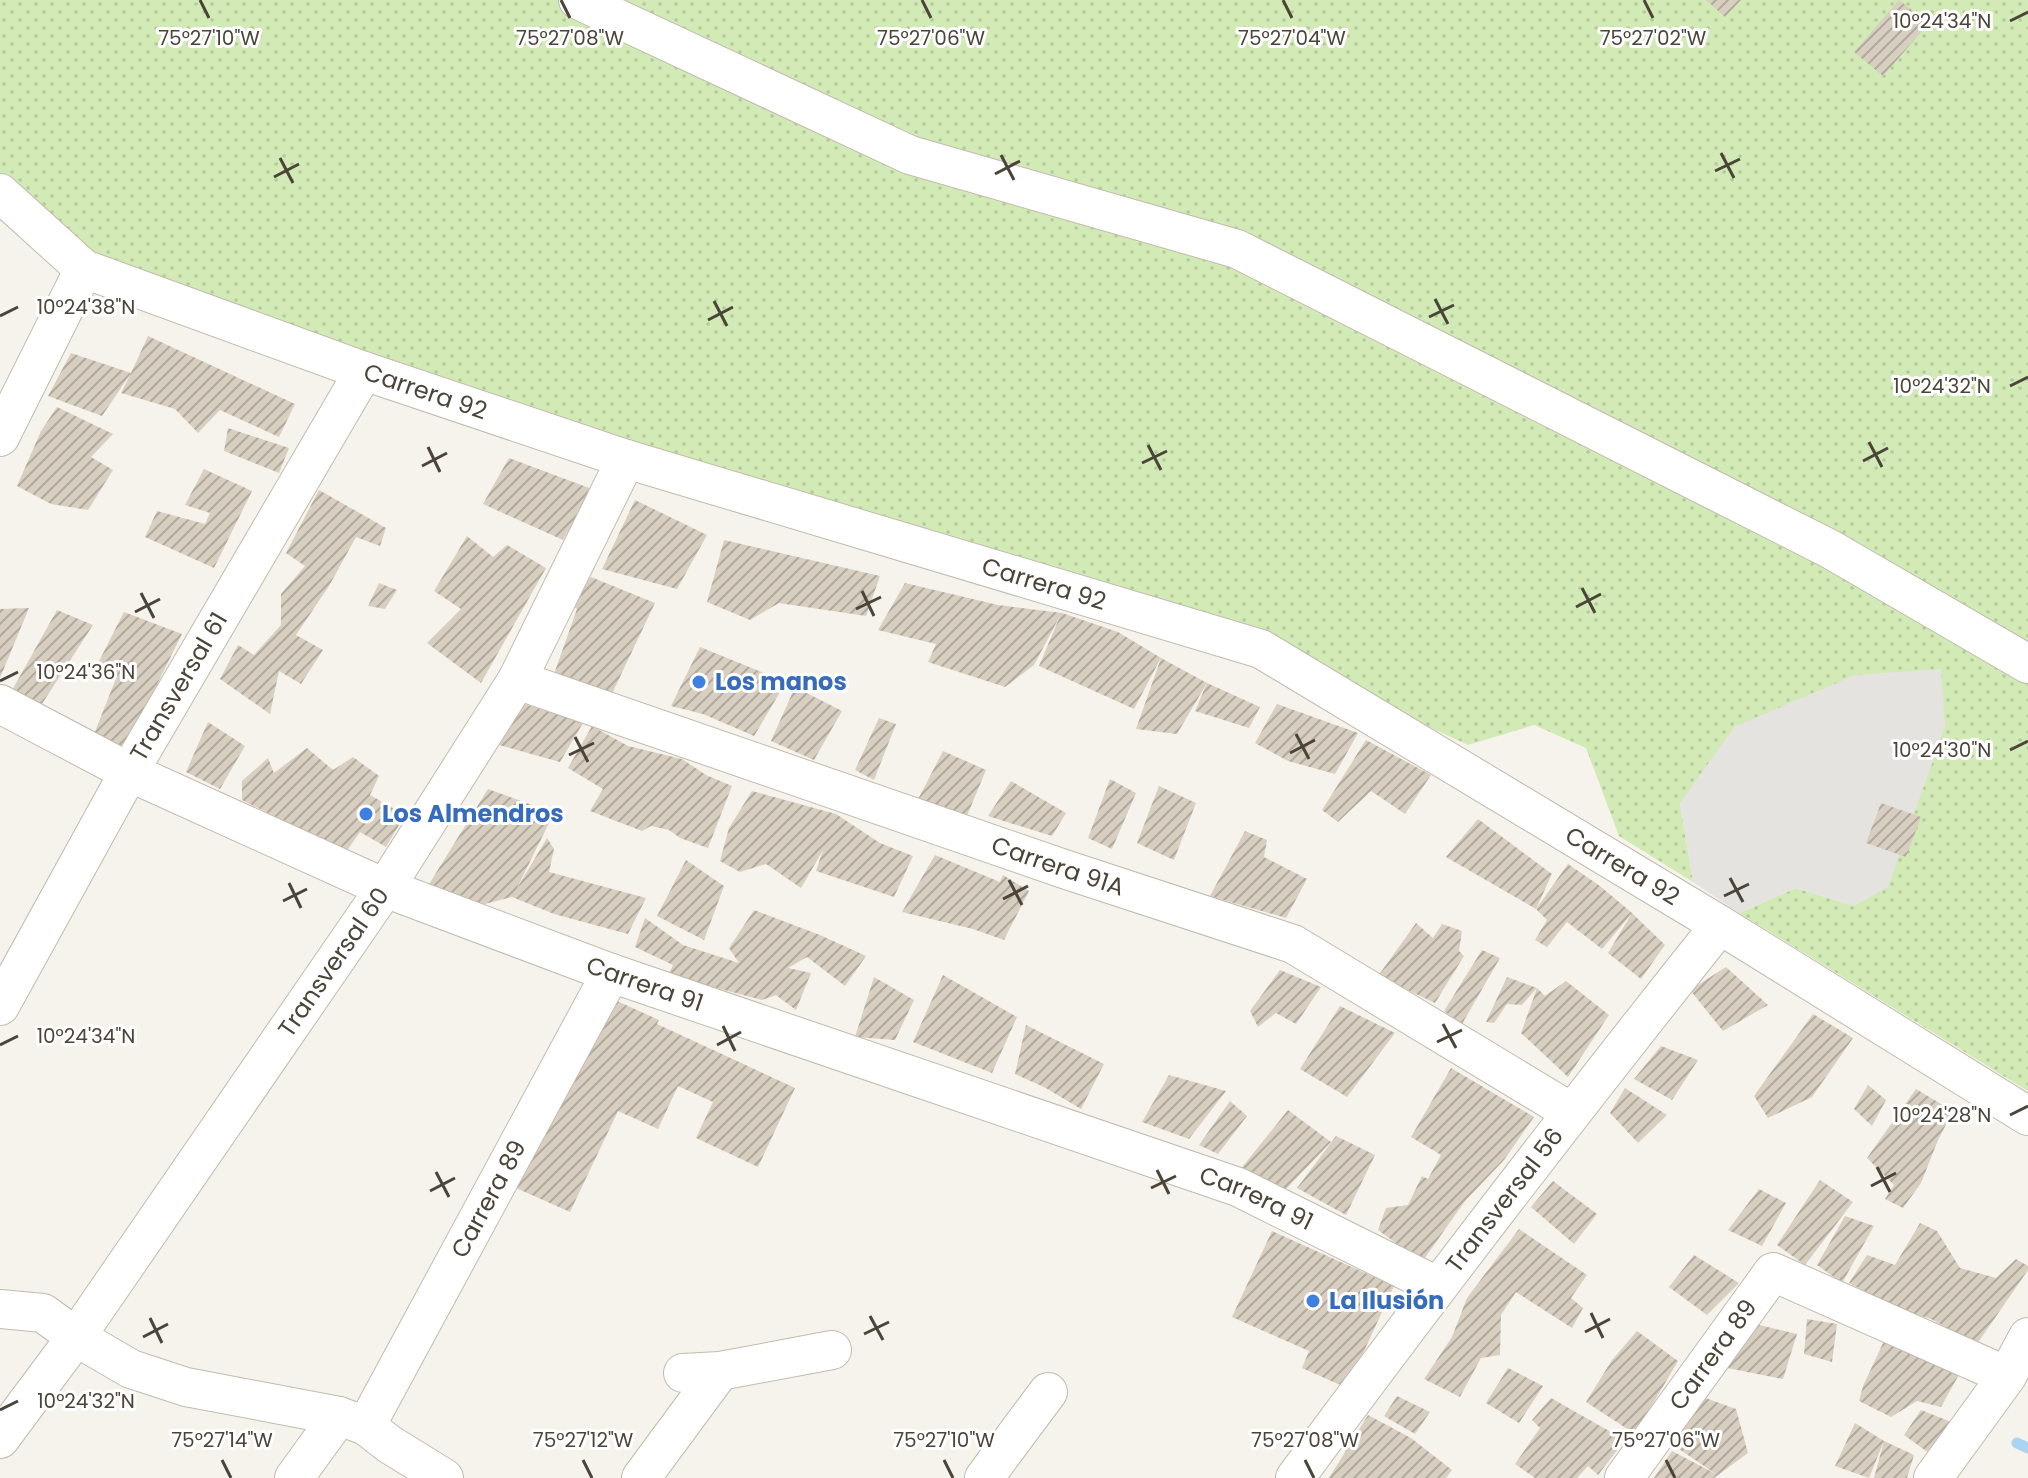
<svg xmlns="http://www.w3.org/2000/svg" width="2028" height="1478" viewBox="0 0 2028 1478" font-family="Poppins,sans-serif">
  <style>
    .grass { fill: url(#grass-dots) }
    .parking { fill: #e5e3e0 }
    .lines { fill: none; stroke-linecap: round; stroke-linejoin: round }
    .stream { stroke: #a9d4f2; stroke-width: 11 }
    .building { fill: url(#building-hatch) }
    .minor-casing { stroke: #c2bbae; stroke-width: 40 }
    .minor { stroke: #fff; stroke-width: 38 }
    .ticks { fill: none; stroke: #4b4439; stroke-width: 3 }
    .shop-dot { fill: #3f7fe0; stroke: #fff; stroke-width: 3 }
    .labels { text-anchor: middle; stroke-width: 6; stroke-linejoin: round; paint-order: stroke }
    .street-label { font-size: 24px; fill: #4b4439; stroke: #fff }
    .shop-label { font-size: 24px; font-weight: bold; fill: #366cbe; stroke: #fff; text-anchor: start }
    .ticks-label { font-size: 20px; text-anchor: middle; fill: #4b4439; stroke: #fff; stroke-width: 6; stroke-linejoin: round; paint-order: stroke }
  </style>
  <defs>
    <pattern id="grass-dots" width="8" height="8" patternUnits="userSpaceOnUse" patternTransform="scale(2)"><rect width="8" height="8" fill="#d2eab5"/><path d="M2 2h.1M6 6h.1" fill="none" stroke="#b6ca9c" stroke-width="1.8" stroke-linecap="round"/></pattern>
    <pattern id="building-hatch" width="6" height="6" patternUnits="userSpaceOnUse" patternTransform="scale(2)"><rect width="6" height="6" fill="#d8cfc1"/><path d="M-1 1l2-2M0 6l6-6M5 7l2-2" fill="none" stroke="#b1aa9e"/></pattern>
  </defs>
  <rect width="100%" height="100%" fill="#f6f3ec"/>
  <path class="grass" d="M0,0H2028V1091L1739,913L1796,888L1854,906L1680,803L1693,882L1619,836L1586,748L1534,725L1468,745L1261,649L84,269L0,193Z"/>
  <path class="parking" d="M1941,669L1945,727L1888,887L1854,906L1796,888L1739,913L1693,882L1680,803L1734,727L1855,675Z"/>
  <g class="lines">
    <path class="stream" d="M2017,1443L2028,1448"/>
  </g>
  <path class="building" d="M1706,0H1741L1725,17Z
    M1899,0L1929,23L1883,76L1854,52Z
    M148,336L295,404L279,437L220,410L198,433L175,409L121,393L131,373L102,416L48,396L71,353L131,373Z
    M57,407L113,434L91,457L113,470L88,510L51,504L17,486L41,431Z
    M228,428L289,448L279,473L224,451Z
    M509,458L592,489L563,540L483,504Z
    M204,469L252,491L214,568L145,537L157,511L205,524L210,513L185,505Z
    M319,490L386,528L380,546L356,537L329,586L296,635L323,650L301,684L279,671L270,714L220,679L238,645L254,655L281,625V594L305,566L286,553Z
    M635,500L707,535L677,589L602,569Z
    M467,536L493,557L507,545L546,568L481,683L427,643L461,609L434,591Z
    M724,540L880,576L866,616L779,603L750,620L707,602Z
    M591,577L655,603L609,700L554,674L577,609L564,600Z
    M379,583L397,590L385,609L368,606Z
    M905,583L998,605L1062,613L1118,632L1161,658L1134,709L1039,666L1060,616L1034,665L1005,687L928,662L936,644L878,630Z
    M29,608L0,678V609Z
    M57,610L93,625L40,707L11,692Z
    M124,612L182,634L125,749L94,734L117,676L95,669Z
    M700,647L786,682L754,736L703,714L671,706Z
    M1161,658L1207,683L1177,734L1136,729Z
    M1207,683L1260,707L1249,728L1195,711Z
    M795,687L842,711L814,760L771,741Z
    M524,704L583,723L560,762L499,745Z
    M1277,704L1358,733L1335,774L1288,761L1255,743Z
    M879,718L896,724L874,780L855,770Z
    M208,722L245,746L220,789L186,772Z
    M592,726L628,746L682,759L706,775L732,786L708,848L680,838L669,830L651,826L642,831L590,811L603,789L568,768Z
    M1366,740L1431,775L1405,814L1371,791L1338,822L1322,810Z
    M307,748L333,770L353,757L379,776L370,795L405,815L386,847L360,832L346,852L242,800V781L268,758L274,773Z
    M943,751L986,770L964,823L913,809Z
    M1110,779L1136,793L1112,849L1088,838Z
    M1011,781L1066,813L1052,836L988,816Z
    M1159,786L1196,803L1174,860L1137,843Z
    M488,789L554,813L516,890L547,838L554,849L549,872L646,898L628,934L554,914L512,897L473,907L426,889Z
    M752,791L836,814L880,843L913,856L894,897L816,871L823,850L801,888L766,864L740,872L720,861L729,828Z
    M1881,803L1921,817L1906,857L1866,843Z
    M1478,819L1552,874L1536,909L1446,857Z
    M1245,831L1267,840L1264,857L1307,879L1286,918L1210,896Z
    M935,855L1000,882L1003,875L1029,891L1004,940L973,929L902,912Z
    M686,860L724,886L704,940L657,916Z
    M1568,864L1600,886L1632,913L1665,945L1641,979L1608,953L1632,913L1602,949L1567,922L1547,947L1535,940L1547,920L1536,909Z
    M754,910L820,935L866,956L845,986L807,957L788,968L811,973L796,1010L776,995L762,1000L668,975L673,965L635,947L645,918L683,945L739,963L729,948Z
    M1416,923L1433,938L1442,924L1462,931L1459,951L1464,956L1435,1003L1378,976Z
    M1482,950L1500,958L1462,1024L1444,1011Z
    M1726,967L1768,1005L1723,1031L1690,990Z
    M1280,970L1321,987L1296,1024L1276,1013L1258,1027L1250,1011Z
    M943,975L1017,1017L992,1073L913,1042Z
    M874,977L914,1000L895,1040L855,1037Z
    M1507,977L1537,988L1522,1005L1507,1004L1494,1023L1486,1022Z
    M1566,981L1609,1015L1568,1077L1521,1033L1537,988L1545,996Z
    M606,996L659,1020L657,1024L795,1088L758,1167L696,1138L713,1102L678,1086L658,1129L618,1111L570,1212L516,1188Z
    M1340,1006L1395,1033L1347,1097L1300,1069Z
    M1813,1014L1853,1038L1812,1097L1768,1118L1754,1096Z
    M1026,1025L1104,1064L1081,1109L1044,1087L1015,1074Z
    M1661,1046L1698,1060L1672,1100L1634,1079Z
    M1451,1068L1534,1117L1504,1160L1465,1201L1422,1262L1378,1230L1386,1208L1408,1205L1422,1176L1428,1179L1441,1155L1411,1137Z
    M1169,1075L1226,1091L1189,1139L1142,1122Z
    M1868,1085L1886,1100L1872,1126L1854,1109Z
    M1625,1088L1667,1115L1638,1143L1610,1113Z
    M1916,1089L1953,1111L1938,1140L1921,1183L1903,1208L1885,1199L1894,1185L1867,1158Z
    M1230,1101L1247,1116L1218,1154L1199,1145Z
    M1288,1110L1331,1142L1284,1191L1239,1171Z
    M1336,1136L1375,1155L1346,1215L1297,1188Z
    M1820,1180L1853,1202L1805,1265L1777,1245Z
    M1553,1181L1597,1214L1574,1244L1531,1207Z
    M1759,1189L1786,1203L1762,1246L1728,1230Z
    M1845,1216L1874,1226L1842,1283L1817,1265Z
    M1920,1223L1937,1231L1960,1268L1996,1278L2016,1259L2028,1266V1270L1977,1344L1931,1319L1897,1308L1849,1283L1867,1255L1895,1265Z
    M1519,1229L1587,1275L1571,1298L1583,1308L1572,1328L1516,1292L1501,1315L1500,1355L1481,1358L1460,1397L1424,1379L1452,1337L1467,1298Z
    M1272,1231L1394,1286L1347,1388L1302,1368L1309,1351L1232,1317Z
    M1694,1255L1739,1283L1707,1315L1669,1287Z
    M1807,1319L1837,1324L1832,1362L1804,1354Z
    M1747,1322L1797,1334L1783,1379L1727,1368Z
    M1637,1331L1678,1361L1635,1434L1586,1402L1612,1360Z
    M1884,1341L1966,1362L1941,1407L1917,1401L1891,1417L1859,1401L1863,1386Z
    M1508,1368L1543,1386L1519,1423L1486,1403Z
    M1697,1395L1736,1409L1748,1453L1714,1478H1654L1672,1451L1716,1474L1673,1445Z
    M1397,1396L1430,1412L1415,1434L1384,1416Z
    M1551,1398L1625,1440L1598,1475L1588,1466L1577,1478H1535L1515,1464L1540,1428L1532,1420Z
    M1921,1410L1959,1425L1933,1456L1904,1435Z
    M1368,1415L1411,1438L1452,1470L1446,1478H1329Z
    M1855,1423L1884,1441L1869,1478L1835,1466Z
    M1884,1441L1914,1455L1907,1478H1874Z"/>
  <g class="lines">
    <defs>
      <g id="minor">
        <path d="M578,0L910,155L1237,249L1830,549L2028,664"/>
        <path id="s1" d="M0,193L84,269L364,371L626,459L1261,649L1720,925L2028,1116"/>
        <path d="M0,437L84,269"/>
        <path id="s2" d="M517,680L1064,869L1293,944L1571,1112"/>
        <path id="s3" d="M0,704L129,772L385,888L611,973L1238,1187L1437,1286"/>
        <path id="s4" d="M0,1006L129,772L364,371"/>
        <path d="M0,1309L43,1313L76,1337L131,1369L186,1387L339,1416L366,1426L389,1444L444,1478"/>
        <path d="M683,1373L720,1371L832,1350"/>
        <path id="s5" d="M366,1426L611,973"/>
        <path id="s6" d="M0,1439L76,1337L385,888L517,680L626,459"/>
        <path d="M294,1478L339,1416"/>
        <path d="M641,1478L720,1371"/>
        <path d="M984,1478L1048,1392"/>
        <path id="s7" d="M1295,1478C1433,1291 1575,1107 1720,925"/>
        <path id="s8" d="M1624,1478L1773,1272L2007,1376"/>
        <path d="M1933,1478L2007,1376L2028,1337"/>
      </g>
    </defs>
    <use href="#minor" class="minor-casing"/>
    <use href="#minor" class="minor"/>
  </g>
  <path class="ticks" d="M200,0L209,18M561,0L570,18M922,0L931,18M1283,0L1292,18M1644,0L1653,18M2010,21L2028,12M1721,153L1734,178M1001,155L1014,180M280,158L293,183M1715,171L1740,159M995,174L1020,161M274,177L299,164M1435,299L1448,324M714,301L727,326M0,316L18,307M1429,317L1454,305M708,320L733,307M2010,386L2028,377M1869,442L1882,467M1148,445L1161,470M428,447L440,472M1863,461L1888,448M1142,463L1167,451M422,466L447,453M1582,588L1595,613M862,591L874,616M141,593L154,618M1576,607L1601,594M856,609L881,597M135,612L160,599M0,681L18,672M1296,734L1309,759M575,737L588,762M2010,750L2028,741M1290,753L1315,740M569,755L594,743M1730,878L1743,902M1009,880L1022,905M289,883L301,908M1724,896L1749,884M1003,899L1028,886M283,901L307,889M1443,1024L1456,1048M723,1026L735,1051M1437,1042L1462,1030M0,1045L18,1036M717,1045L741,1032M2010,1115L2028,1106M1877,1167L1890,1192M1157,1170L1169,1194M436,1172L449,1197M1871,1186L1896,1173M1151,1188L1176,1176M430,1191L455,1178M1591,1313L1603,1338M870,1316L883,1340M150,1318L162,1343M1585,1332L1610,1319M864,1334L889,1322M143,1337L168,1324M0,1410L18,1401M222,1460L231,1478M583,1460L592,1478M944,1460L953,1478M1305,1460L1314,1478M1666,1460L1675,1478"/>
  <g class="shop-dot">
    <circle cx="699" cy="682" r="8"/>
    <circle cx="366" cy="814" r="8"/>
    <circle cx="1313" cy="1301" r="8"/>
  </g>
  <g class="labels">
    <g class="street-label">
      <text dy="8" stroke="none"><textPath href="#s1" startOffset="476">Carrera 92</textPath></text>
      <text dy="8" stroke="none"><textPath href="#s1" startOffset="1124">Carrera 92</textPath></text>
      <text dy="8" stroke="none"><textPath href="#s4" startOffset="366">Transversal 61</textPath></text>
      <text dy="8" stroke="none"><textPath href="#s2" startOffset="572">Carrera 91A</textPath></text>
      <text dy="8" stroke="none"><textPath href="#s1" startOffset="1772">Carrera 92</textPath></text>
      <text dy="8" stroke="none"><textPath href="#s6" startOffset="582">Transversal 60</textPath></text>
      <text dy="8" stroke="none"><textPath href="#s3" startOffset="704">Carrera 91</textPath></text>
      <text dy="8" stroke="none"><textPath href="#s5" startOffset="258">Carrera 89</textPath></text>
      <text dy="8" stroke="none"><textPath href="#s3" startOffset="1352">Carrera 91</textPath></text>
      <text dy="8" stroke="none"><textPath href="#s7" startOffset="348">Transversal 56</textPath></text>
      <text dy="8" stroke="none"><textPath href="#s8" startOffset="152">Carrera 89</textPath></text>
    </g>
    <g class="shop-label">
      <text x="715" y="690">Los manos</text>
      <text x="382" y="822">Los Almendros</text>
      <text x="1329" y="1309">La Ilusión</text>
    </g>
  </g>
  <g class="ticks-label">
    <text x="1942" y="28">10°24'34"N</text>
    <text x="209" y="45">75°27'10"W</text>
    <text x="570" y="45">75°27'08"W</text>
    <text x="931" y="45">75°27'06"W</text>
    <text x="1292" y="45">75°27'04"W</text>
    <text x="1653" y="45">75°27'02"W</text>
    <text x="86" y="314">10°24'38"N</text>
    <text x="1942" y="393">10°24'32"N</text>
    <text x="86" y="679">10°24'36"N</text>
    <text x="1942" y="757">10°24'30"N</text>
    <text x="86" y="1043">10°24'34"N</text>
    <text x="1942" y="1122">10°24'28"N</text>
    <text x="86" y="1408">10°24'32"N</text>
    <text x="222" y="1447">75°27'14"W</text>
    <text x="583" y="1447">75°27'12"W</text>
    <text x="944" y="1447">75°27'10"W</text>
    <text x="1305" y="1447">75°27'08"W</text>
    <text x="1666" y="1447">75°27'06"W</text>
  </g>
</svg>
